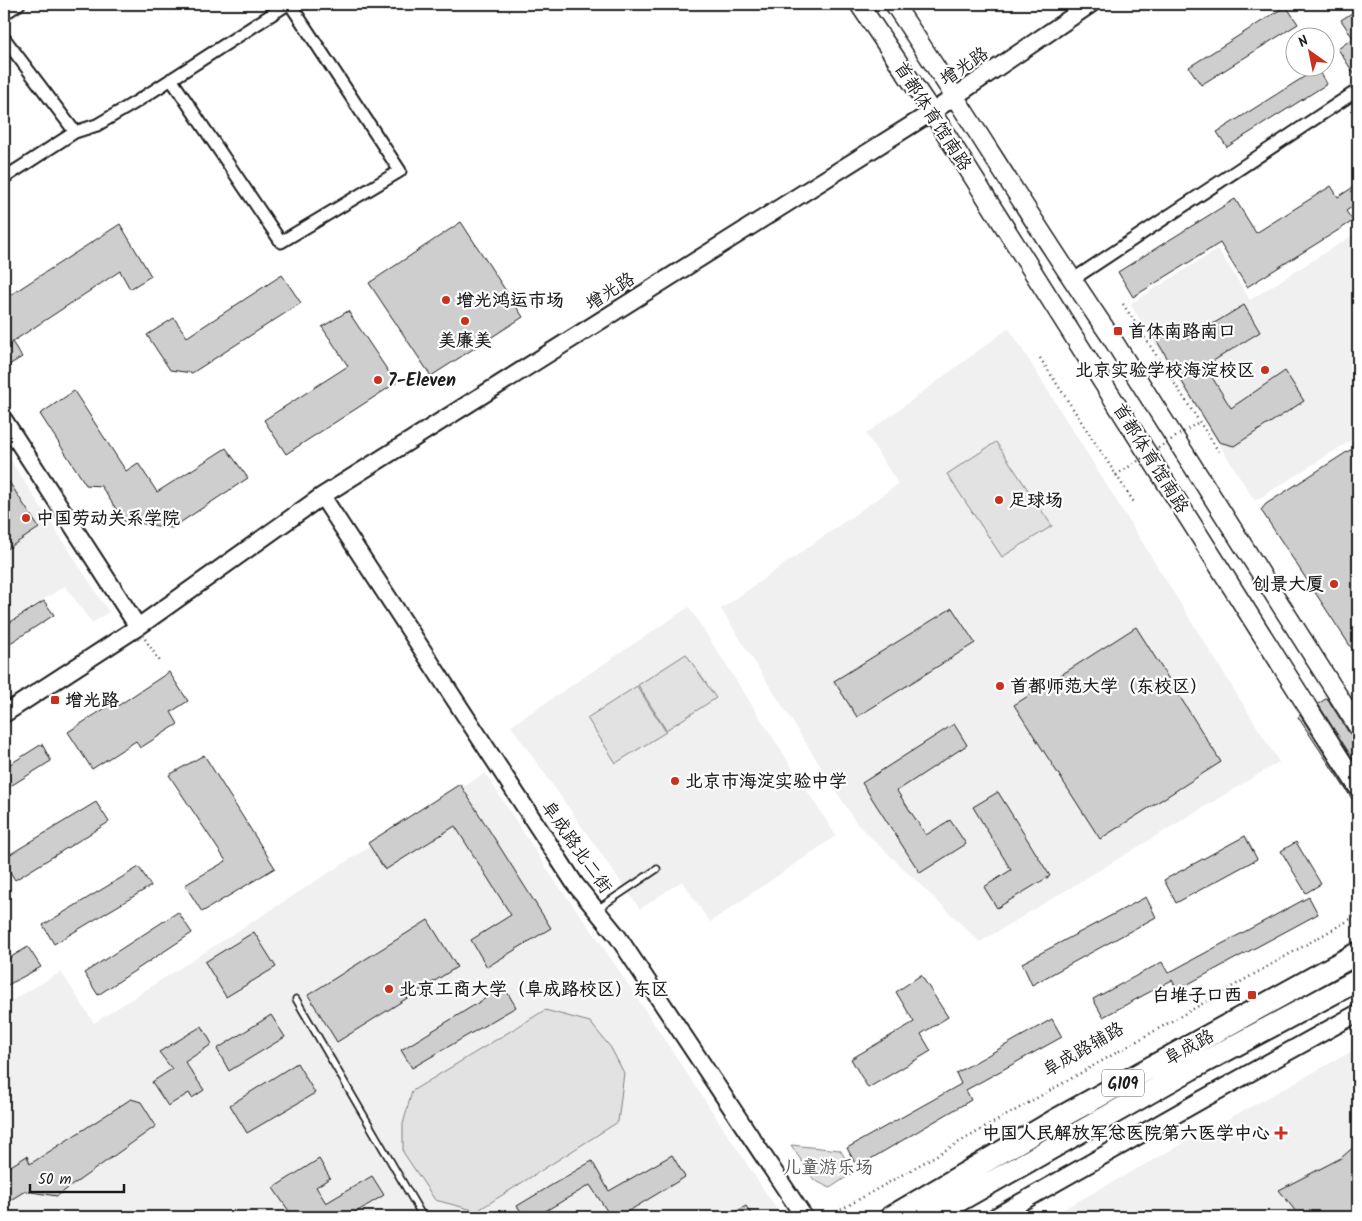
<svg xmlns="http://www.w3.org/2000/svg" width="1362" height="1221" viewBox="0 0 1362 1221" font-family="Kalam,'LXGW WenKai TC',sans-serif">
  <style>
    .built { fill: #f0f0f0 }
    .green { fill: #e2e2e2; stroke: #7f7f7f }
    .building { fill: #cecece; stroke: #1c1c1c }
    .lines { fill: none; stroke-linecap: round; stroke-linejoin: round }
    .lane-casing { stroke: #1c1c1c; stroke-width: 9 }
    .street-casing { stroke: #1c1c1c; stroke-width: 15 }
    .secondary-casing { stroke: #1c1c1c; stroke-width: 20 }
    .primary-casing { stroke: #1c1c1c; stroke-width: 21 }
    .highway-casing { stroke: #1c1c1c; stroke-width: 25 }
    .path { stroke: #1c1c1c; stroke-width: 2.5; stroke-dasharray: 1 4; stroke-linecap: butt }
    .lane { stroke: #fff; stroke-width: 5.5 }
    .street { stroke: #fff; stroke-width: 11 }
    .secondary { stroke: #fff; stroke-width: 16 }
    .primary { stroke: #fff; stroke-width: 18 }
    .highway { stroke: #fff; stroke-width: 21 }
    .path-bridge { stroke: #1c1c1c; stroke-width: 2.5; stroke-dasharray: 1 4; stroke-linecap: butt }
    .poi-dot { fill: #c8321e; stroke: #fff; stroke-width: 2 }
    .labels { text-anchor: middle; stroke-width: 4.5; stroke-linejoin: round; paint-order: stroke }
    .shield { fill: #fff; stroke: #606060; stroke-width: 1 }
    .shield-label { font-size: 16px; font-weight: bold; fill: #1c1c1c }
    .street-label { font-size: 18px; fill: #1c1c1c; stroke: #fff }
    .poi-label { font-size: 18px; font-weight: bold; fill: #1c1c1c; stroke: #fff; text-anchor: start }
    .park-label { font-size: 18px; fill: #575757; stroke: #fff }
  </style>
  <rect width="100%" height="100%" fill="#fff"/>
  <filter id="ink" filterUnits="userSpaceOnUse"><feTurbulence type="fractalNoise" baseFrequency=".02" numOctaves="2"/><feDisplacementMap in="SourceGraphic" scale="10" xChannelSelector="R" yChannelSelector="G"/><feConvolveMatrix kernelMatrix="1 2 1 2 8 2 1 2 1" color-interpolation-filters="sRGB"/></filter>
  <g filter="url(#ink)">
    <path class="built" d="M1358,232V436L1255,501L1130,304L1218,249L1250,300Z
      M1009,328L1279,762L980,942L857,824L721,609L898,484L866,434Z
      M4,450L109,612L92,623L65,586L4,625Z
      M689,607L836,836L710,922L682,881L640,909L511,726Z
      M485,773L555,881L598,939L782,1217H4V1005L61,972L94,1023Z
      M1358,1048V1217H1049Z"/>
    <path class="green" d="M996,442L1052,526L1002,557L947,474Z
      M686,654L716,698L666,730L638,685Z
      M637,686L666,732L616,763L587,718Z
      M545,1010L590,1022L611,1048L624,1073L618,1122L477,1211L435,1200L403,1152V1124L412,1091Z
      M791,1145L840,1150L854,1172L830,1188L814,1180Z"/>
    <path class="building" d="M1286,6L1298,24L1201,85L1189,67Z
      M1358,9V80L1338,49L1353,38L1341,20Z
      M1318,68L1327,84L1227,147L1217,132Z
      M1358,184V203L1346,211L1353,221L1247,287L1220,243L1133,297L1118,272L1235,199L1256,233L1331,186L1338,197Z
      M461,222L523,317L431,376L369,283Z
      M120,224L151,276L130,289L120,271L12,342L22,357L4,368V299Z
      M282,275L301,303L192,373L170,370L147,335L174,318L187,337Z
      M1244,305L1260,332L1205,366L1231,408L1285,371L1304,401L1234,446L1219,442L1155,338L1178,324L1188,339Z
      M348,311L396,383L286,454L264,420L348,366L322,327Z
      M74,391L126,471L138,463L157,492L226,448L248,478L172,528L124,521L101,486L86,485L40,414Z
      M1350,450L1358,454V658L1261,510L1266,504Z
      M4,474L39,528L4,551Z
      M44,601L54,615L4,647V626Z
      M952,608L975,643L857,717L834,681Z
      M1136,627L1221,762L1100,839L1014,705Z
      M169,672L188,701L171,712L178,724L140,748L136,741L92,769L68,732L113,703L116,707Z
      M1327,698L1349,733L1353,736L1358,738V767L1318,704Z
      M1300,715L1349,793L1353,796L1358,798V808L1298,717Z
      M954,724L967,745L897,791L926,835L950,820L966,844L920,873L862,783Z
      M42,744L51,761L4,790V768Z
      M204,755L275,868L202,912L185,885L226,861L169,775Z
      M460,784L551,928L487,967L471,940L511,915L455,826L385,870L368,843Z
      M998,792L1050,876L997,908L984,887L1011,870L973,807Z
      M96,802L109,822L15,880L4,862V858Z
      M1245,836L1257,859L1176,903L1164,880Z
      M1296,842L1321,884L1306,893L1281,851Z
      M139,867L151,886L54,944L43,925Z
      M1146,897L1156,917L1032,985L1022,963Z
      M1309,897L1318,914L1177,990L1172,980L1103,1017L1093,999L1162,962L1168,973Z
      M178,912L192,933L98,995L84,973Z
      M428,920L457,967L337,1042L308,995Z
      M254,932L276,967L226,997L205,962Z
      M28,947L41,967L4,987V961Z
      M921,975L948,1017L921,1034L931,1051L868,1088L851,1059L914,1022L896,992Z
      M504,987L516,1007L412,1068L401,1050Z
      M271,1015L285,1037L229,1071L217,1049Z
      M1052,1019L1062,1037L966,1090L971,1100L857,1167L847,1148L961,1084L956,1073Z
      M202,1026L212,1044L185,1062L204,1090L192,1098L189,1093L168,1106L152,1082L172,1069L159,1052Z
      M297,1063L315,1093L247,1133L230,1105Z
      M131,1099L141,1102L156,1126L57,1196L25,1191L4,1204V1170L27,1156L30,1164Z
      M1358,1143V1212L1351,1217H1300L1279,1190L1341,1158Z
      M672,1155L685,1177L619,1217H611L590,1185L535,1217H525L517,1206L592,1161L609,1191Z
      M319,1159L330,1178L316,1187L326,1203L372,1176L384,1195L348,1217H293L273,1188Z
      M746,1206L753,1217H726Z"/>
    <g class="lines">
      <defs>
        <path id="lane" d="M596,910L657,869
          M296,999L423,1217"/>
        <path id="street" d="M4,14L19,4
          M4,38L75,132
          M171,79L281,242L400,171L290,4
          M4,178L75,132L97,125L136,102L288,4
          M1072,280L1352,94L1358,98"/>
        <path id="secondary" d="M4,420L138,627
          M322,496L575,884L618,937L804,1217
          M4,714L138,627L322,496L932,112L1091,4
          M995,1217L1203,1099L1358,1013"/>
        <path id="primary" d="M859,4L932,112L1358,787
          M894,4C968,114 1036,228 1111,337L1358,727"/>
        <path id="highway" d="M891,1217L1054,1121L1358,953
          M930,1217L1191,1069L1358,980"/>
      </defs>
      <use href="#lane" class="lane-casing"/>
      <use href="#street" class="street-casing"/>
      <use href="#secondary" class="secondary-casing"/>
      <use href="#primary" class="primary-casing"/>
      <use href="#highway" class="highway-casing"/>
      <path class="path" d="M1123,304L1219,452
        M1040,358L1135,504
        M145,639L161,663
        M828,1217L1358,915"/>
      <use href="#lane" class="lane"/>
      <use href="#street" class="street"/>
      <use href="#secondary" class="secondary"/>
      <use href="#primary" class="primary"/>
      <use href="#highway" class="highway"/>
      <path class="path-bridge" d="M1116,475L1199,422"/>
    </g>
  </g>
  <g class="poi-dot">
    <circle cx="446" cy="300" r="5"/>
    <circle cx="465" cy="321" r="5"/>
    <rect x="1113" y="326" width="10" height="10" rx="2.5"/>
    <circle cx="1265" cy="370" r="5"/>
    <circle cx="378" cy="380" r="5"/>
    <circle cx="999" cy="500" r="5"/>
    <circle cx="26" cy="518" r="5"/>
    <circle cx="1334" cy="584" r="5"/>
    <circle cx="1000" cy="686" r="5"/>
    <rect x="50" y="695" width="10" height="10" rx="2.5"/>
    <circle cx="675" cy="781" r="5"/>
    <circle cx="389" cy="989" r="5"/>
    <rect x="1247" y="990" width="10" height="10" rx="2.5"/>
    <path d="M1278.5 1125.5h5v5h5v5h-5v5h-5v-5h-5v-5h5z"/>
  </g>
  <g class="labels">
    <rect class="shield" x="1102" y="1069.5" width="42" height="27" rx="4"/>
    <g class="shield-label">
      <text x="1123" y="1089">G109</text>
    </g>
    <g class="street-label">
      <text transform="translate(964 66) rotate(-34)" y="6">增光路</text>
      <text transform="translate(933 116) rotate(57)" y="6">首都体育馆南路</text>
      <text transform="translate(610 291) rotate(-32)" y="6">增光路</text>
      <text transform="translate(1151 458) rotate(58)" y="6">首都体育馆南路</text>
      <text transform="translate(577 847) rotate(55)" y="6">阜成路北二街</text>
      <text transform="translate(1189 1047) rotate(-29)" y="6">阜成路</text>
      <text transform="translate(1083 1049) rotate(-30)" y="6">阜成路辅路</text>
    </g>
    <g class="poi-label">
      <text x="456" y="306">增光鸿运市场</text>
      <text x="1128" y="337">首体南路南口</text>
      <text x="465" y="346" text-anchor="middle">美廉美</text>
      <text x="1255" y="376" text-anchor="end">北京实验学校海淀校区</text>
      <text x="388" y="386">7-Eleven</text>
      <text x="1009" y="506">足球场</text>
      <text x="36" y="524">中国劳动关系学院</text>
      <text x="1324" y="590" text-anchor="end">创景大厦</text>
      <text x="1010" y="692">首都师范大学（东校区）</text>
      <text x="65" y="706">增光路</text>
      <text x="685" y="787">北京市海淀实验中学</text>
      <text x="399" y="995">北京工商大学（阜成路校区）东区</text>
      <text x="1242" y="1001" text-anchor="end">白堆子口西</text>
      <text x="1270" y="1139" text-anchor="end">中国人民解放军总医院第六医学中心</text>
    </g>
    <g class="park-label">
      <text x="828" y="1173">儿童游乐场</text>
    </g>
  </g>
  <rect width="1362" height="1221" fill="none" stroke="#fff" stroke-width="20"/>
  <rect x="10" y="10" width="1342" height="1201" fill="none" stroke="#1c1c1c" stroke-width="2" filter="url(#ink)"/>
  <g transform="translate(1310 52) rotate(327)"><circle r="24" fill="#ffffff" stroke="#a4a4a4"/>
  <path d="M0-4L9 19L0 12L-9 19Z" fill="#c8321e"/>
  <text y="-8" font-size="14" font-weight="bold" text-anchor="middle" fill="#1c1c1c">N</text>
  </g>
  <path d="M30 1184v8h94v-8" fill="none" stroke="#1c1c1c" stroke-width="2.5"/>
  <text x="38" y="1184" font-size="15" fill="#1c1c1c" stroke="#ffffff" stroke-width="4" paint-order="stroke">50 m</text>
</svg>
